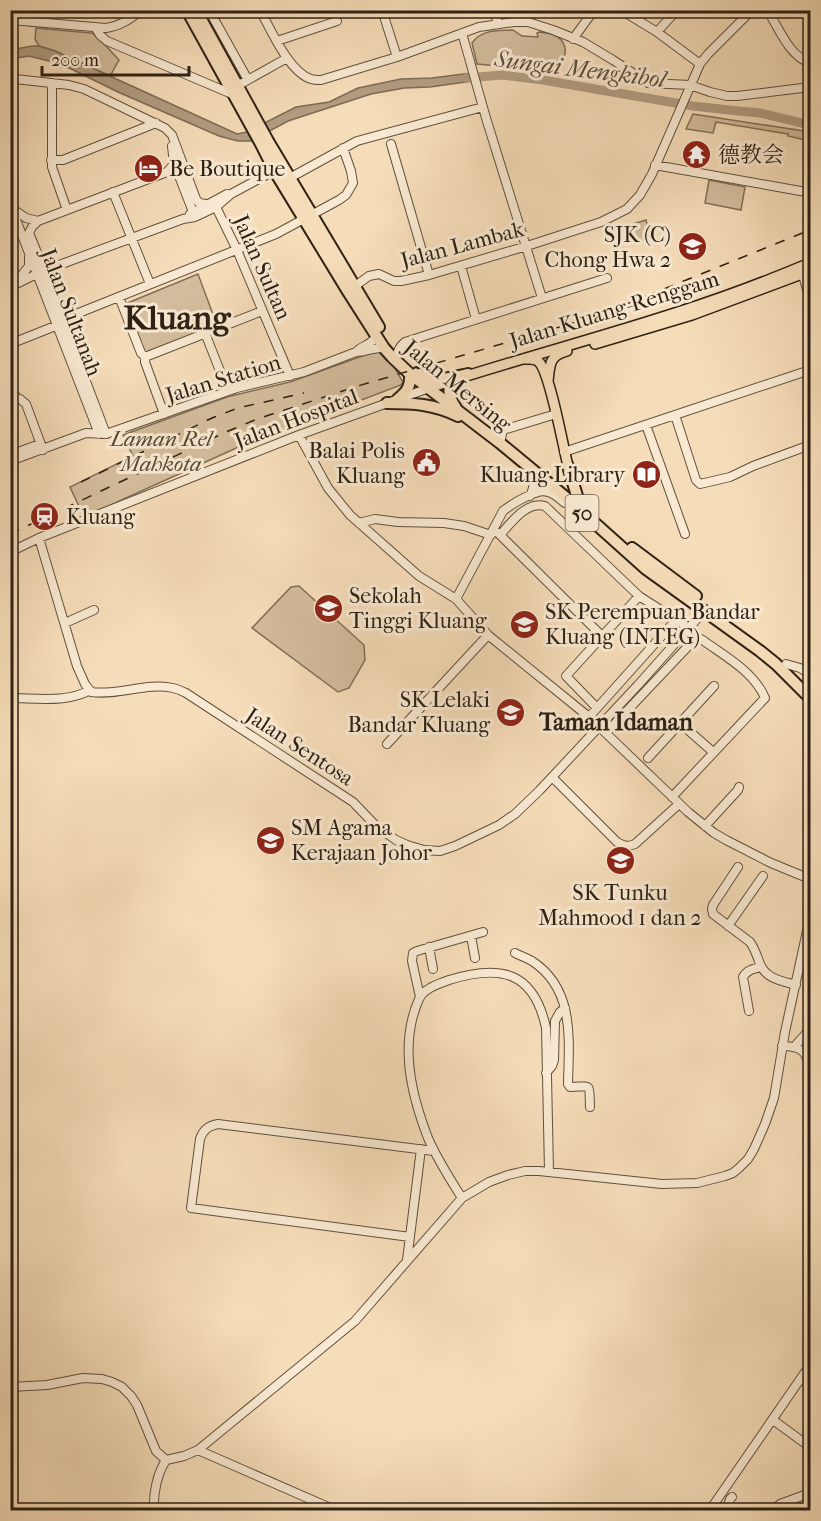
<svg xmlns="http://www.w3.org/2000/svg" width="821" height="1521" viewBox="0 0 821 1521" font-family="'IM FELL French Canon','Noto Serif SC',serif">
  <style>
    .green { fill: #d4bd9d; stroke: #816f58; stroke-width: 1.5 }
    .water { fill: #b29d81; stroke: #7d6b55; stroke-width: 1.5 }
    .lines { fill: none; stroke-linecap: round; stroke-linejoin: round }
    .river { stroke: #b29d81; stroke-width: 9 }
    .minor-casing { stroke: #60503d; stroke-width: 10 }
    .major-casing { stroke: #2e2114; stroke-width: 12 }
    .highway-casing { stroke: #2e2114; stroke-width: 14 }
    .minor { stroke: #f9e9d2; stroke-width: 8 }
    .major { stroke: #f6ddb9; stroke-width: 9 }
    .highway { stroke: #f6ddb9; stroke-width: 10 }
    .rail { stroke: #2e2114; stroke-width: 1.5; stroke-dasharray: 10 10; stroke-linecap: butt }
    .labels { text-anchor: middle; stroke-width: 6; stroke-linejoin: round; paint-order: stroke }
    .shield { fill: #f9e9d2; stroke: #6b5d4d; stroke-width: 1.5 }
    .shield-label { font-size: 21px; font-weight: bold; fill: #2e2114 }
    .poi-label { font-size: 22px; fill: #2e2114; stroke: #f9e9d2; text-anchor: start }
    .street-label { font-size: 22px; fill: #2e2114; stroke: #f9e9d2 }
    .park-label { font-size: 22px; font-style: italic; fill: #584836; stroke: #f9e9d2 }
    .water-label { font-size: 24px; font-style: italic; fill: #5c4c3a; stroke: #f9e9d2 }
    .neighbourhood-label { font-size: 24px; font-weight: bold; fill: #2e2114; stroke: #f9e9d2 }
    .town-label { font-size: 34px; font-weight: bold; fill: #2e2114; stroke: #f9e9d2 }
  </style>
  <rect width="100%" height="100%" fill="#f6ddb9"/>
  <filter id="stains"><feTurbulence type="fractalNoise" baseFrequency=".00333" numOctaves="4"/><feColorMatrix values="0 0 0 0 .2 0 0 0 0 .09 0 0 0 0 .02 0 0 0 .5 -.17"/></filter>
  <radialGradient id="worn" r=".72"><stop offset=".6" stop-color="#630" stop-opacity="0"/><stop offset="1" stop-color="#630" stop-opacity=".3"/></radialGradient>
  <path class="green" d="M36,28L91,33L96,35L119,60L110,76L55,51L39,46L35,39Z
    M513,30L522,36L538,37L537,33L539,32C544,33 550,33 554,35C564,39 569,51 562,60C559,64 555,67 552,71L477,64L472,43C482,29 497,31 513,30Z
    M693,114L810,132V141L788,136V134L716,122L713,133L686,129Z
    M709,180L745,187L741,210L705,203Z
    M646,220L651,238L628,244L623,227Z
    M198,274L217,325L144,353L125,304Z
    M379,350L385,352L403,382L401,385L243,445L84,517L70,487L133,456L123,435L227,397L290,382Z
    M299,586L364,645L365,660L349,688L338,692L252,628L291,587Z"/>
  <path class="water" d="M32,46H39L55,51L237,134L247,132L296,107L329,102L358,88L401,79L432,78L471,73L472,81L430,87L404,88L371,94L288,121L251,141H238L219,136L118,92L61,64L29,56L11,59L10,50Z"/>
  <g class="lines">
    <path class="river" d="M466,78L502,75L543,80L693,106L738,111L760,113L810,125"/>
    <defs>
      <path id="minor" d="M28,10L31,22
        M209,10L248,80
        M260,10C271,30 289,72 311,79C314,80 318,80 321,80L397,57L479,27L514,22H528L553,30L583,42L613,60L648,83L690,85L710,92L727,96H737L810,87
        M382,10L397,57
        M494,10L498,24
        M621,10L657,32L677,10
        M767,10C780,29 788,55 810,63
        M10,20L106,28C121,26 131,18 142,10
        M95,27L100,35L107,41L232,94
        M657,32L700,64
        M462,33L486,118L542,298
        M573,39L594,10
        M277,41L337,21
        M10,77L15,79L69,85L84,89L165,128L172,135L196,199L199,203L206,204
        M52,83V167L67,210
        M237,86L287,58
        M391,144L429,275
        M51,160H63L156,123
        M655,165L806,192L810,194
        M167,172L174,164L172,146
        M286,180L357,141L483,107
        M113,192L150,284
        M10,204L99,434
        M216,207L237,250L290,376
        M13,209L26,218L38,221
        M190,214L227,194
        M461,266L476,319
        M801,268L810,300
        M18,280L29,266V257
        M355,286L369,276L379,274L394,281H401L429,275L527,246L601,222L627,209L640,195L652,174L700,64L708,54L752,10
        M10,287L43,271L183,219L195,217L216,207L231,194L279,168
        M119,297L141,353L145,357V362L164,414
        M205,333L228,391
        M10,344L63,323L71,316L276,234L339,200L346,195L353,183L351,171L343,148
        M356,352C366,352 374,347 384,348
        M397,355C398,349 400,346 405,342L607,278
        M145,357L262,311
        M10,385L17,399
        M10,401L20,399L26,404L43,450
        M675,415L696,480L700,484L730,477L753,466L810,445
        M646,425L685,534
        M106,434L36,250L29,233L32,227L38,221L167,172L176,173L179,176L193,212
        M299,435L328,488L350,515L419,576L456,599L488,635L589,717L688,812L714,833L726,840L771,863L810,879
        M500,443L503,430L556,414
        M564,452L810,370
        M10,455L40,444
        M10,461L86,433L106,434L237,388L304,372L356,352C362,345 372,345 376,336
        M528,470C535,479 535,486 530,496
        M359,523L375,519L398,522L444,523L464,526L491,535
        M497,532L602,636
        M500,535C511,523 526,501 545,506L639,596L689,628
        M39,538L77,666L85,684L91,692C118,696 147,682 173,688C177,689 182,691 186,693L353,802L376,826L396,840L407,845L424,850L440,851L455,846L476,836L499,825L515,814L539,791L638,685L704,611
        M10,552L39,538L299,435L429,388
        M456,599L503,511C512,504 537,488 548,492C554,493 560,499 565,503
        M65,623L94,610
        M786,664L800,668L810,674
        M10,698C35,698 68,703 90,690
        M597,708L566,676L639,596
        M589,717L675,621
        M680,723L713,752
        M606,733L695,639L699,638L704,641C726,657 754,672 765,698L672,797
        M387,744L488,635
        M648,758L714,686
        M552,777L617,842C624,846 628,847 635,844L679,804
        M705,826L738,790L739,787
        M738,867L713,905L712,909L713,914L750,942C755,949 757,956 760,964C766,979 782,981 796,985
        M728,926L763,876
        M471,936L475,958
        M429,947L433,969
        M515,953C521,956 527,958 532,961C575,989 569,1039 568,1084L570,1087C592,1087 589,1081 590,1107
        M420,997L412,961L413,953L417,951L483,932
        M749,1011L743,977C747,970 753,969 761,967
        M782,1046C804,1046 808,1053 810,1075
        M795,1046L810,1029
        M546,1073L552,1066L554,1060L555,1021L560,1012L565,1008
        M462,1198C450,1179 437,1159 428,1138C411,1094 399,1044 419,999C424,988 439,984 449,980C500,964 534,971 546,1028L549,1171
        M410,1237L191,1208L200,1139C203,1130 208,1126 218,1124L434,1151
        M407,1260L421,1149
        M10,1387L47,1385L83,1378L102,1379L112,1382L122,1387L131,1396L137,1405L156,1451L166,1460L184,1456L198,1450L355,1321L462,1198L489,1182L508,1175L525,1171H539L662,1184L697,1183L725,1176L733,1173L739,1168L748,1159L754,1149L765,1124L774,1098L785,1032L810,917
        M773,1420L810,1447
        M198,1450L335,1510
        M154,1510C153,1494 157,1474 166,1460
        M710,1510L810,1365
        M727,1510L730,1499L732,1497
        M773,1510L780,1504L810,1493"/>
      <path id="major" d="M595,344L692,315L810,271
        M525,359C530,359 535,358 539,362C550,373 563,446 568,466
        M548,381C550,364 549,356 567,351
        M429,388C511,361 595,339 678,312C722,298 767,281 810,263"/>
      <path id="highway" d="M187,10L261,144L274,170L347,290L384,348L392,357L410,374L500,443L569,500L646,569L760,651L776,664L810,698
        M196,10L268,141L379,327
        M417,373C434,383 450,378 468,374
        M455,379C446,388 449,398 456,408
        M397,400C406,392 411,388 410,374
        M387,403C413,403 434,404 458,416
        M568,466L577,496L585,510
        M632,548L696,596"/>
    </defs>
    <use href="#minor" class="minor-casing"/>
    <use href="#major" class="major-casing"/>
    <use href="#highway" class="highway-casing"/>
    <use href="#minor" class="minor"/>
    <use href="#major" class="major"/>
    <use href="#highway" class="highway"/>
    <path class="rail" d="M81,482L212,418L238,408L304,393
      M10,534L226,432L257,419L358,386L597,316L810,230"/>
  </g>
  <defs>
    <symbol id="temple-disc" viewBox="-11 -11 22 22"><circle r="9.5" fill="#8f2418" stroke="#f9e9d2"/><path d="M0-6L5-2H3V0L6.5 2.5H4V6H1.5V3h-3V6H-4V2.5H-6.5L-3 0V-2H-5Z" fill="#fff"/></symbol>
    <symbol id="hotel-disc" viewBox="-11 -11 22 22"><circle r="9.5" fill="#8f2418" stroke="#f9e9d2"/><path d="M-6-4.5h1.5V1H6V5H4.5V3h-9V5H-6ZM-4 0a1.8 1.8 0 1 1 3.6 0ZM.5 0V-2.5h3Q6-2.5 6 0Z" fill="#fff"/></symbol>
    <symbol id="school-disc" viewBox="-11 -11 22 22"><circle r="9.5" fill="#8f2418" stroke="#f9e9d2"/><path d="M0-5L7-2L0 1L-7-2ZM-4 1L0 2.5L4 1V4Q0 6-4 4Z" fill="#fff"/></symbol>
    <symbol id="civic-disc" viewBox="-11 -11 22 22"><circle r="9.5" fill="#8f2418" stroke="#f9e9d2"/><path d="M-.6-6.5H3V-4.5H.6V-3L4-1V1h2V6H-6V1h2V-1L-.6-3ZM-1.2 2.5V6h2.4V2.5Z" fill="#fff"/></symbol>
    <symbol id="library-disc" viewBox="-11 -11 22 22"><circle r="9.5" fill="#8f2418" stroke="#f9e9d2"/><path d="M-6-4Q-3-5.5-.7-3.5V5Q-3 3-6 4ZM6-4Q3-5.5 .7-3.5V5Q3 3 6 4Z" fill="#fff"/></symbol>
    <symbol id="station-disc" viewBox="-11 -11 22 22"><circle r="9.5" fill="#8f2418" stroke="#f9e9d2"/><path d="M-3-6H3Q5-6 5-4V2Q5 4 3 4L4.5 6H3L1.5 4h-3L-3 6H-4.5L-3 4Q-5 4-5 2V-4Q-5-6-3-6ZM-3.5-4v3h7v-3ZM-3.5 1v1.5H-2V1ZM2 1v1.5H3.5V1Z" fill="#fff"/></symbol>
  </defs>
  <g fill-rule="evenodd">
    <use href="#temple-disc" x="680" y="138" width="33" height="33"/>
    <use href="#hotel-disc" x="132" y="152" width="33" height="33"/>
    <use href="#school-disc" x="676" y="230" width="33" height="33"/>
    <use href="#civic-disc" x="410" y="446" width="33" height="33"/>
    <use href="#library-disc" x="630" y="458" width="33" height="33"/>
    <use href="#station-disc" x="28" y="500" width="33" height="33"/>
    <use href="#school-disc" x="312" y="592" width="33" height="33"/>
    <use href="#school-disc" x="508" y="608" width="33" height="33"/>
    <use href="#school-disc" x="494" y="696" width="33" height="33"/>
    <use href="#school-disc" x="254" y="824" width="33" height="33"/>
    <use href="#school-disc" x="604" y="844" width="33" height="33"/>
  </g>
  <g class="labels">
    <rect class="shield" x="565.5" y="495" width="33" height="36" rx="4.5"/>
    <g class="shield-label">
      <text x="582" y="520">50</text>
    </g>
    <g class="poi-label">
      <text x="718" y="162">德教会</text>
      <text x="169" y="176">Be Boutique</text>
      <text x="671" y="242" text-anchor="end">SJK (C)<tspan x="671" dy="25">Chong Hwa 2</tspan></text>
      <text x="405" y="458" text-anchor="end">Balai Polis<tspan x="405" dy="25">Kluang</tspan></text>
      <text x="625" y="482" text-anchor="end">Kluang Library</text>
      <text x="66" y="524">Kluang</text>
      <text x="349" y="603">Sekolah<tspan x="349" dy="25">Tinggi Kluang</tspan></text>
      <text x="545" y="619">SK Perempuan Bandar<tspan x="545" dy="25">Kluang (INTEG)</tspan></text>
      <text x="490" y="707" text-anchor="end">SK Lelaki<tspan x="490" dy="25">Bandar Kluang</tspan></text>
      <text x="291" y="835">SM Agama<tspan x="291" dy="25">Kerajaan Johor</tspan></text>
      <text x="620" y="900" text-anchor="middle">SK Tunku<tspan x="620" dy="25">Mahmood 1 dan 2</tspan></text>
    </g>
    <g class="street-label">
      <text transform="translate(462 244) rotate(-15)" y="8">Jalan Lambak</text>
      <text transform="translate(263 267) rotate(66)" y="8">Jalan Sultan</text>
      <text transform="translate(614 309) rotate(-17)" y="8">Jalan Kluang-Renggam</text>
      <text transform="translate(72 312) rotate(69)" y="8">Jalan Sultanah</text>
      <text transform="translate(223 378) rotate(-17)" y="8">Jalan Station</text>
      <text transform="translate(458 385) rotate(39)" y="8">Jalan Mersing</text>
      <text transform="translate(296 418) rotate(-21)" y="8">Jalan Hospital</text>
      <text transform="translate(300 746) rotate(33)" y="8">Jalan Sentosa</text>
    </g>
    <g class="park-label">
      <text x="161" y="446">Laman Rel<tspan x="161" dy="25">Mahkota</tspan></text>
    </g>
    <g class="water-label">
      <text transform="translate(580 69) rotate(7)" y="8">Sungai Mengkibol</text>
    </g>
    <g class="neighbourhood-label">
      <text x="616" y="730">Taman Idaman</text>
    </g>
    <g class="town-label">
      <text x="177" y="329">Kluang</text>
    </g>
  </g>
  <rect width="821" height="1521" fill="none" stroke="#f6ddb9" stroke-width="36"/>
  <rect x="12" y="12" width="797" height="1497" fill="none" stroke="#2e2114" stroke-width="3"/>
  <rect x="18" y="18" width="785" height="1485" fill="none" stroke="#2e2114" stroke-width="1.5"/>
  <path d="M42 66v9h147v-9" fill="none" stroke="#2e2114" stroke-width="3"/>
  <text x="51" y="66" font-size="18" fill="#2e2114" stroke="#f9e9d2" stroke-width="4.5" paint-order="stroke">200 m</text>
  <rect width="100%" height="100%" filter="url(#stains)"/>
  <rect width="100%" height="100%" fill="url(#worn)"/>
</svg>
